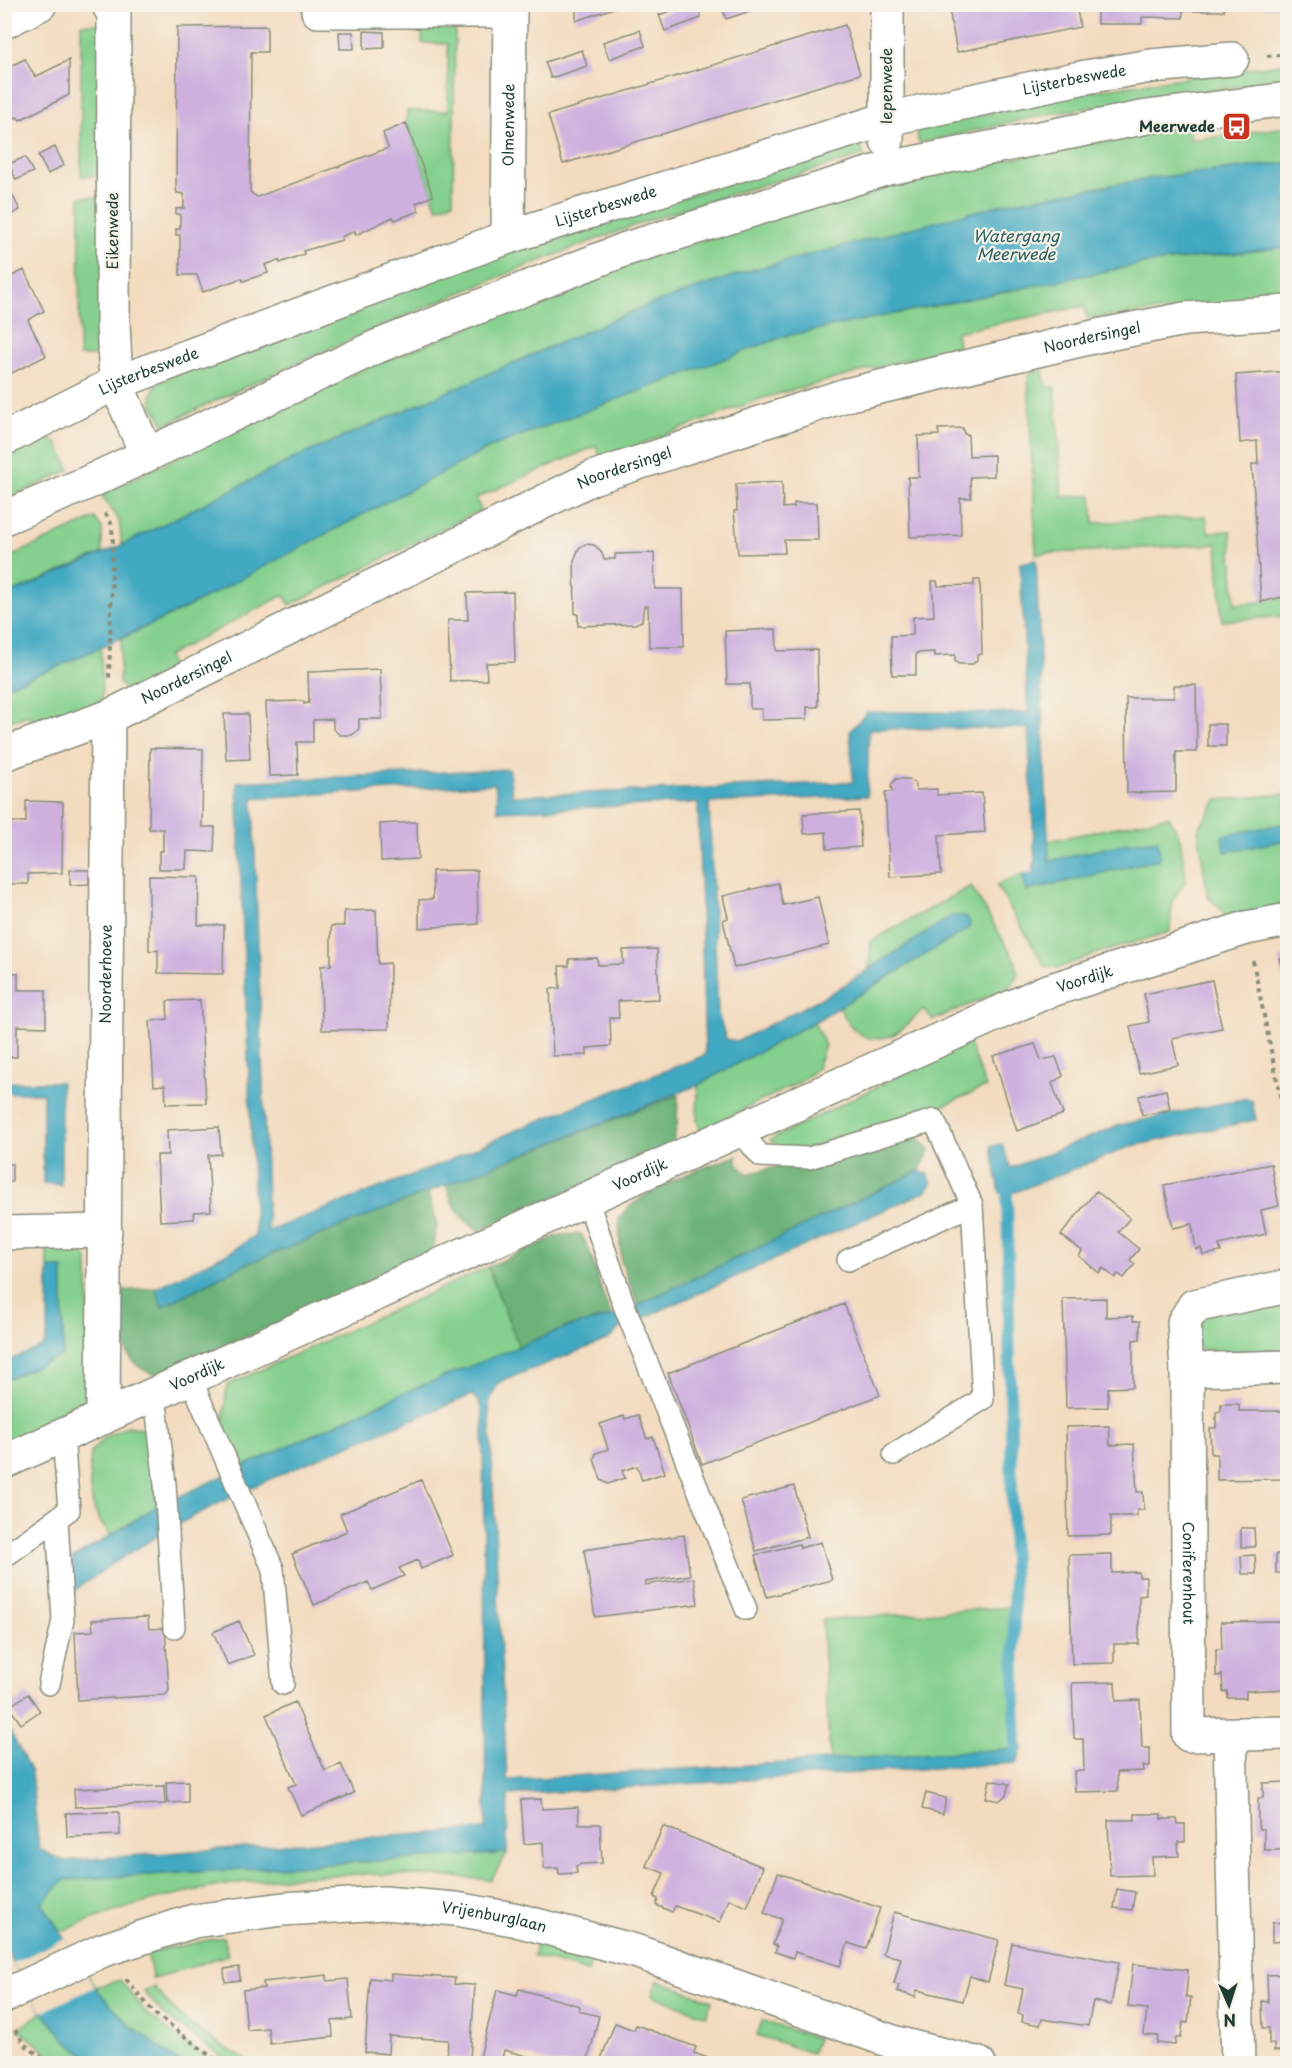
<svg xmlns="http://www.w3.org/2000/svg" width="1292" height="2068" viewBox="0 0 1292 2068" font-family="'Playpen Sans',sans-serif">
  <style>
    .green { fill: #85d08e; stroke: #528661; stroke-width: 1.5 }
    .forest { fill: #6cb279; stroke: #467856; stroke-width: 1.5 }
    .water { fill: #42a9c2; stroke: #30737b; stroke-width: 1.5; fill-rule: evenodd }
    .pier { fill: #f3dbbf }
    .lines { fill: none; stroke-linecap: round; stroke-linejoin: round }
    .stream { stroke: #42a9c2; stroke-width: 12 }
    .building { fill: #ceb0df }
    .lane-casing { stroke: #898c7a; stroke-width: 24 }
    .street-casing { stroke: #898c7a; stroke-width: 36 }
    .path { stroke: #898c7a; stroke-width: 4; stroke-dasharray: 4.5 4.5; stroke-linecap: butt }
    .lane { stroke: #fff; stroke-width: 21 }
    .street { stroke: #fff; stroke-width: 33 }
    .labels { text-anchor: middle; stroke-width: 4.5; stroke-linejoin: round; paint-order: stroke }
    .street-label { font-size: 15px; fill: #1f3d34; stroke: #f7f3e8 }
    .poi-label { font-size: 15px; font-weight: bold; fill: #1f3d34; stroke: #f7f3e8; text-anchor: end }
    .water-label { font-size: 16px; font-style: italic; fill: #2a5d5f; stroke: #f7f3e8 }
  </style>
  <rect width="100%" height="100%" fill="#f7f3e8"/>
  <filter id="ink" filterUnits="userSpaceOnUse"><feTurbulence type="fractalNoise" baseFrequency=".0167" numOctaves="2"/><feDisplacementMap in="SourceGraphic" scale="12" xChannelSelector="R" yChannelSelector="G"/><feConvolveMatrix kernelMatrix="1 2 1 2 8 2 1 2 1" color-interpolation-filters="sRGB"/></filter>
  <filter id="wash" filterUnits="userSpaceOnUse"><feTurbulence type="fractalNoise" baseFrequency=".008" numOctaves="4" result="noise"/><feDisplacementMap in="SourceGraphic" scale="24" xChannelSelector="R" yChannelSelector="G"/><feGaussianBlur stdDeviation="1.35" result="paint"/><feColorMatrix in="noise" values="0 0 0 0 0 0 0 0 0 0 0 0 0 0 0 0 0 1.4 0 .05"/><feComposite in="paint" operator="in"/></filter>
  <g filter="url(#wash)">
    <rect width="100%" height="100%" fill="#f3dbbf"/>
    <path class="green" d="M81,24H104V176H81Z
      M422,24H455L453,202L437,208L406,123L407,111H448V44L422,43Z
      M1287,63V79L1054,113L919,143L916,129L1091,91Z
      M1189,126L1191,140L1287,127V163L1152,178L1007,203L745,272L635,310L295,458L122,545L119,520L101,494L357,372L636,261L815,205L952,170Z
      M860,142L863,156C792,176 720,196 650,220C484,279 323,349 164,425C156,406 143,403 159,381L507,252Z
      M80,197H103L102,356H79Z
      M1287,247V299L1087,318L1084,306L956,332L958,346L763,398L601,459L596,446L476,498L481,510L290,605L284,595L167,656L173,670L132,691L123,688L119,682L121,639L182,610L491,447L785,336L1142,264Z
      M1043,370L1046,387H1055L1062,497L1092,495L1094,523L1206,516L1208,532L1231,531L1235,604L1261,602L1287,596V616L1222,621L1217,544L1036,554L1028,374Z
      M42,436L57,443L70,470L5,500V454Z
      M95,518L102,528V553L5,596V559Z
      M101,647L102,697L98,704L34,729L29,715L5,723V687Z
      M1287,794V823L1222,836L1226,852L1287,840V904L1225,919L1223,911L1208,898L1198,830L1217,800Z
      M1169,816L1180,838L1186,880L1172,901L1170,932L1092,955L1059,968L1045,966L996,885L1022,874L1026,891L1160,859L1158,841L1128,843L1049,861L1048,841Z
      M971,886L1015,960C1019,972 1018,979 1009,988L933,1020L924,1009C914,1017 902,1032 890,1036C863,1045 849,1028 839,1007L969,928L952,916L869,969L871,941Z
      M814,1022L825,1045L817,1068L803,1080L700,1131L697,1121L698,1085Z
      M968,1041L986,1087L897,1125L800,1150L779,1147L770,1140Z
      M46,1244L75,1247L88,1260L90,1391L78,1409L48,1427L5,1445V1380L63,1355L62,1268H48Z
      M488,1267L519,1347L401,1394L238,1469L223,1422L227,1385Z
      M1287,1299V1350L1202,1352L1196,1341L1203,1316Z
      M128,1426L145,1430L154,1446L156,1507L111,1535C87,1512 89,1482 91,1451L107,1436Z
      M1011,1607L1012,1749L830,1760L822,1620Z
      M507,1853L491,1880C345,1867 197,1873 61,1932L41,1903L64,1880Z
      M223,1937L228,1955L153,1979L147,1953Z
      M537,1940L593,1956L588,1972L533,1956Z
      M120,1980L148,2015L213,2063H181L130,2025L95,1987Z
      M658,1980L712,2001L706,2016L652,1995Z
      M154,1987C182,2023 213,2042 252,2063H230L164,2015L144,1992Z
      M42,2012L67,2041L94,2063H60L18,2029Z
      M762,2021L817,2038L812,2053L757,2035Z"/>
    <path class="forest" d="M678,1095L677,1125L672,1145L480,1231C460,1219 452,1206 446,1184Z
      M915,1133L930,1151L919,1171L638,1305L621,1261L619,1218C643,1188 701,1168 737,1156V1163L747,1174Z
      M428,1191L437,1225L432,1253L161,1376C114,1365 123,1330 123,1291L156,1288L162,1307L239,1267Z
      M581,1234C597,1260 597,1290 612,1316L565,1328L519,1347L488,1267L560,1235Z"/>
    <path class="water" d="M1287,163V247L1142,264L785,336L491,447L182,610L55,668L5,687V596L122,545L295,458L635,310L745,272L1007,203L1152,178Z
      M1036,560L1049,861L1128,843L1158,840L1160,859L1026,891L1022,874L1033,873V863H1035L1028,728L869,729L867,796L709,803L718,1013L726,1039L738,1041L835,991L952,916H965L970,922L969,928L814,1022L698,1085L239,1267L162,1307L156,1288L232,1251L255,1235L237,782L509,769L512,796L853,782L850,731L867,712L1028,713L1020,563ZM495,784L498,811L698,803L705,1055L523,1127L443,1163L268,1231L253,798Z
      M1287,823V840L1225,852L1222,836Z
      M5,1082H61V1185L43,1183V1093H5Z
      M1247,1098L1252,1101L1256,1120L1132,1146L1015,1192L1000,1193L991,1146L1002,1144L1011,1168L1120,1125Z
      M919,1171L928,1174L932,1184L927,1191L619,1329L609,1339L499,1382L489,1402L507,1780L1022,1748L1017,1763L508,1795L507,1853L64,1880L42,1903L95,1987L130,2025L181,2063L94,2064L67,2041L42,2012L13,1963L5,1945L4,1728L10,1731L31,1772L39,1849L63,1861L486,1829L483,1415L479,1402L472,1395C336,1452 191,1502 73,1592L72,1559L156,1507L401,1394L565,1328L612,1316L638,1305Z
      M48,1268H63V1355L5,1380V1362L44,1346L48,1329Z"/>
    <path class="pier" d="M65,1938L95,1987L42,2012L13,1963Z"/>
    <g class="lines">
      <path class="stream" d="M1007,1192L1016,1748"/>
    </g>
    <g id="blocks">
      <path class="building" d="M576,4H623V5L576,21Z
        M691,4H697L701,18L665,31L659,15Z
        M721,4H761L762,7L726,19Z
        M948,4H1076L1080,27L957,52Z
        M1097,4H1224V11H1183V18L1142,17V24H1097Z
        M1260,4H1287V7H1260Z
        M845,25L860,74L563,164L548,115Z
        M267,26V52H251L250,192L257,197L388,148L383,133L406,123L433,196L416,203L419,211L395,220L393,217L356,235L355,231L341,237L342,240L303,251L304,254L280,263L279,260L265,265L268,273L243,281L242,278L203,292L197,275H180V235H176V229H180V214H176V209L184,208V194L177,193L176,188L177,27Z
        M640,30L645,46L609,59L603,42Z
        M364,31L384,32V48L364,49Z
        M339,32H353L354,49H340Z
        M582,50L587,66L551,78L545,62Z
        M25,59L35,77L69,60V95L20,120L17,117L4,124V69Z
        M55,147L64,165L48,174L38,155Z
        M25,157L33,172L16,180L9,164Z
        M11,192L20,210L5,218V195Z
        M24,270L44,311L28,320L46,356L4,377V280Z
        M1287,371V596L1261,602L1252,464H1258L1257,441L1240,443L1236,375Z
        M963,428L964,434H968L969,456L994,455V476L970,477L971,498H960L961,535L910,537L908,477H919L918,436L939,435L938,429Z
        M782,482L783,508L794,507V503H817L818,540H784L785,553L738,554L734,511H737L736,484Z
        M585,544L594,545L601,551L604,559H615V554L654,553L655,589H683L684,647H649L648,606H644L642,621L635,624L578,626V614H575L574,561L579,548Z
        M974,580H980L982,654L977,655V660L973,664H959L955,661V655L934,656V652L916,653V675H892L891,636L913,635V617L934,616L932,581H937L938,586L974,585Z
        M513,592L515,662L486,663L487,680L450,681L448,620H468L467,593Z
        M776,629L777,651L817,650L818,707H807V719L762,720V709H750V684H727L725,631Z
        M380,669L382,719H359V729L352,735H340L333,729V719L313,720V742H297L298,775L269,776L266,702L304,701V704L309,703L308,672Z
        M1174,685H1196L1197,752H1176V792L1127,793L1126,698H1174Z
        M224,714H248L250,759L226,760Z
        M1208,724H1226V746H1208Z
        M150,748L203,749L202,827H215L214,852L187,851L186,869H159V851H163V829H149Z
        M896,779H909L915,783L916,790L937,789V795L982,793L985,832L939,835L941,874L890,877L885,792H892L891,785Z
        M26,801L63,802L62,873L28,874V884H6V822H26Z
        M859,811L861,847L827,849L826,832L804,834L803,814Z
        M417,822L418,859L381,861L380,824Z
        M70,870H89V884L70,885Z
        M477,870L478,924L419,928V900L433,899L432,871Z
        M149,876L199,877L198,925H224L223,974L158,973V950L149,951Z
        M778,883L783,905L818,897L829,945L734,968L723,920L728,918L723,896Z
        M376,910L378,964L390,963L389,1029L322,1030L321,966L331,965V926H344V911Z
        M657,949L659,999L618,1001L619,1018H610L611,1046L587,1048V1055L553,1056L550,989L560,988L559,966H569V959L597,958L598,965L623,964V950Z
        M1287,956V990L1279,958Z
        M4,972L18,973V990H46V1027L17,1026V1057H4Z
        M1212,980L1222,1028L1172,1038L1178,1065L1139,1073L1130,1026L1149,1022L1144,994Z
        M200,1000L206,1103L166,1104L165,1085L154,1086L150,1021L168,1019L167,1001Z
        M1035,1044L1041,1060L1056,1057L1063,1076L1052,1083L1063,1114L1017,1131L993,1056Z
        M1166,1090L1170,1110L1142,1115L1139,1096Z
        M219,1127L221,1154L208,1155L211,1211L194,1212V1219L160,1221L157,1155H168L167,1130Z
        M4,1157L7,1164H12V1182L7,1183V1196H4Z
        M1271,1164L1279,1206L1261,1210L1266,1234L1219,1245L1221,1252L1203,1255L1201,1248L1196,1250L1192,1224L1173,1228L1164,1185Z
        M1096,1191L1130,1218L1118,1232L1139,1249L1130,1260L1135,1264L1124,1278L1118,1274L1115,1278L1103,1268L1099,1273L1079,1256L1082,1251L1061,1235Z
        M1106,1298V1317L1133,1316V1321H1140V1339L1133,1340V1387L1108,1388V1407L1066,1408L1063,1299Z
        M844,1304L880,1395L702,1464L668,1373Z
        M1221,1404H1239V1411H1287V1479L1217,1480V1454H1211L1210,1428H1216V1412L1221,1411Z
        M638,1415L647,1439L653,1437L665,1473L642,1480L637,1466L622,1471L625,1478L608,1484L601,1480L594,1459L596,1453L608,1449L600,1424L624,1416L625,1419Z
        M1109,1426L1110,1445L1134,1444L1137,1492H1143L1144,1510H1137V1516H1111V1535L1068,1536L1066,1427Z
        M421,1480L453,1555L421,1569L418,1560L399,1568L404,1576L372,1590L368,1582L314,1605L292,1554L347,1531L340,1514Z
        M794,1486L808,1537L756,1551L741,1500Z
        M1241,1528H1254L1255,1547H1241Z
        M684,1535L690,1575L645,1582V1585L694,1578L698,1604L595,1617L584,1550Z
        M821,1542L832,1580L767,1597L755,1555L799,1544L800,1548Z
        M1112,1554V1573L1139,1572V1577H1146V1595L1139,1596V1644H1114V1663L1072,1664L1069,1555Z
        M1276,1554H1287V1573H1276Z
        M1255,1555L1256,1574H1242L1241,1556Z
        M148,1617L149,1629L165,1628L169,1691L165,1695L78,1700L75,1632L93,1631L92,1620Z
        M239,1621L254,1655L228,1665L213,1632Z
        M1287,1621V1689L1246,1691V1698H1228L1227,1691L1223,1692L1222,1675L1216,1676V1649H1222L1221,1622Z
        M1115,1682L1116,1701L1140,1700L1142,1748H1150V1766H1143L1144,1771L1117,1772L1118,1791L1075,1792L1074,1771H1084L1083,1739H1074L1072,1683Z
        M28,1694L40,1711L21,1724L9,1707Z
        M295,1702L325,1771L341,1764L354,1793L301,1815L288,1787L296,1784L266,1715Z
        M990,1780L1009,1784L1006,1795L999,1801L986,1798Z
        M188,1781V1802L167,1803L166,1782Z
        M1287,1782V1850H1264V1829H1259L1258,1824V1798H1263V1783Z
        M164,1786L165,1804L75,1807L74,1789Z
        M926,1793L946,1798L943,1814L922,1809Z
        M541,1799L542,1809L578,1807L579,1824H600L602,1863L581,1864L576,1866L577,1873L559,1874L558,1868L544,1869L543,1842L524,1844L521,1800Z
        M119,1812L120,1835L67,1837L66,1813Z
        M1135,1814H1161V1819H1177L1178,1824H1185V1842H1178L1179,1856L1152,1857L1153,1875L1110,1876L1108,1820H1135Z
        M663,1826L763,1867L747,1907L729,1899L720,1922L675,1906L672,1912L656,1905L658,1899L654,1897L664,1873L646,1866Z
        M778,1873L880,1908L866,1949L848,1943L840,1966L795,1952L793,1958L775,1952L777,1946L773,1944L782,1919L764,1913Z
        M1117,1889L1135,1892L1132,1910L1114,1908Z
        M894,1912L999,1940L988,1982L970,1976L963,2001L917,1990L915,1997L897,1991L899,1985L894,1984L901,1958L883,1954Z
        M1287,1922V1941L1272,1942V1923Z
        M1012,1943L1119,1962L1111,2005L1093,2001L1088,2026L1042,2019L1040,2025L1022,2022L1023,2015L1018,2014L1023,1989L1004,1985Z
        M1133,1964L1188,1970L1186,1997H1191L1188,2023L1183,2022L1181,2038H1176L1175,2045L1157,2043L1158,2036L1144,2035L1147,2009L1128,2007Z
        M239,1967L240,1980L225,1982L224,1969Z
        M391,1974L455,1978L454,1984L475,1985L470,2059L447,2058L448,2040L418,2038L389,2036L388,2054L365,2052L370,1978L391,1980Z
        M1287,1974V2050L1274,2051V2044H1269V2028H1263L1262,2001L1268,2002L1267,1975Z
        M327,1975V1981L348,1979L352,2019L332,2021L333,2037L270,2044L268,2028L247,2030L243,1990L264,1988L263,1982Z
        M519,1989L580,2006L579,2011L599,2016L587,2064H556L504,2050L501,2064L479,2061L497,1990L517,1995Z
        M615,2023L634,2030L636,2025L696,2047L694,2053L713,2060L712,2064H599Z"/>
    </g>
  </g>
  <g filter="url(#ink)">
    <use href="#blocks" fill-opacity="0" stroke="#898c7a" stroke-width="1.5"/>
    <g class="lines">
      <defs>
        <path id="lane" d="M739,1130L761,1156L809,1158L934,1120L972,1205L983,1399L894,1454
          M587,1199L624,1305L746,1609
          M848,1260L972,1205
          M191,1379L273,1569L283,1684
          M155,1395L165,1484L174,1627
          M8,1554L69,1510L63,1436
          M49,1684L63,1620L57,1519"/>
        <g id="street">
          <path d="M108,4L114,14L113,323L116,383L146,453"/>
          <path d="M318,11H510"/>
          <path d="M4,22L40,4"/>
          <path d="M887,141V4"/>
          <path id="s1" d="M508,237L510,4"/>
          <path id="s2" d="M4,439L116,383L508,237L887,119L1080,78L1151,66L1232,59"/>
          <path d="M4,518L87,483L376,347L626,249L888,168L1147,117L1288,99"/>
          <path id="s3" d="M4,754L108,717L592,478L846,395L1097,336L1185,319L1288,312"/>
          <path d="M4,1233L105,1231"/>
          <path id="s4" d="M1288,1286L1194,1306L1184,1322L1187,1370L1189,1735L1288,1733"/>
          <path d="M1187,1370L1288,1367"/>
          <path id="s5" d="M103,1418L108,717"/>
          <path id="s6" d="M4,1462L1045,992L1246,928L1288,920"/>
          <path d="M1230,1735L1238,2064"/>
          <path id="s7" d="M4,1996L103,1950L194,1921L283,1909L384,1903L456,1909L513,1919L635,1951L896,2043L979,2064"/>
        </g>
      </defs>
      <use href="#lane" class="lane-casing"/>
      <use href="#street" class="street-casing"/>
      <path class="path" d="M1267,56L1288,54
        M105,513L111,523L113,536L109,678
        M1253,961L1288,1135
        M126,1979L154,2013L221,2064
        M15,2030L25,2045L51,2064"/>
      <use href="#lane" class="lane"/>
      <use href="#street" class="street"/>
    </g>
  </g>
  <defs>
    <symbol id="bus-square" viewBox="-11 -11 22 22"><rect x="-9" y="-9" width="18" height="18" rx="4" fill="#c8321e" stroke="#f7f3e8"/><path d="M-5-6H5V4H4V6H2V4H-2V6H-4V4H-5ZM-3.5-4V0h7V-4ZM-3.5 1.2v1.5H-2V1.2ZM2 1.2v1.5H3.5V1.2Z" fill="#fff"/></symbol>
  </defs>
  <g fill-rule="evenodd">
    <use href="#bus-square" x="1220" y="110" width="33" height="33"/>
  </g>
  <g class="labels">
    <g class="street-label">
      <text dy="5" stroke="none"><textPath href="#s2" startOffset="1132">Lijsterbeswede</textPath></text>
      <text transform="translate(887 86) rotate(-90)" y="5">Iepenwede</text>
      <text dy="5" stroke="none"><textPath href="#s1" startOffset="112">Olmenwede</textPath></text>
      <text dy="5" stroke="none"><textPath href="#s2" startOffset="646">Lijsterbeswede</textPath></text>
      <text transform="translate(113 231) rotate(-90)" y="5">Eikenwede</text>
      <text dy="5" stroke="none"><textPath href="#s3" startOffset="1170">Noordersingel</textPath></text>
      <text dy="5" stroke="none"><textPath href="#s2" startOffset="160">Lijsterbeswede</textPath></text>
      <text dy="5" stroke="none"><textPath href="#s3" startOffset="684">Noordersingel</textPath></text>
      <text dy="5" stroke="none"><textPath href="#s3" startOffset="198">Noordersingel</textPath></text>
      <text dy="5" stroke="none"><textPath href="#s5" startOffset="444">Noorderhoeve</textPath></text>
      <text dy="5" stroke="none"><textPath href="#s6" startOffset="1184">Voordijk</textPath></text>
      <text dy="5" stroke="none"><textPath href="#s6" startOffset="698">Voordijk</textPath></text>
      <text dy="5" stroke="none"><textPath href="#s6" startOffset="212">Voordijk</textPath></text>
      <text dy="5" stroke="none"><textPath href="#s4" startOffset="366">Coniferenhout</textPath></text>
      <text dy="5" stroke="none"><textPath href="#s7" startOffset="507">Vrijenburglaan</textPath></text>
    </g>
    <g class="poi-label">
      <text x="1215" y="132">Meerwede</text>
    </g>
    <g class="water-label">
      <text x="1016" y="242">Watergang<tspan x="1016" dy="18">Meerwede</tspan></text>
    </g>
  </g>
  <rect width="1292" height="2068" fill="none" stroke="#f7f3e8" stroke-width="24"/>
  <g transform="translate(1229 2005) rotate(177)" stroke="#f7f3e8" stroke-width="4.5" paint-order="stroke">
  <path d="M0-4.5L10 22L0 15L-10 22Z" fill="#1f3d34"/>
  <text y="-9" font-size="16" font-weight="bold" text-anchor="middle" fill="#1f3d34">N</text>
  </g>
</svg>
